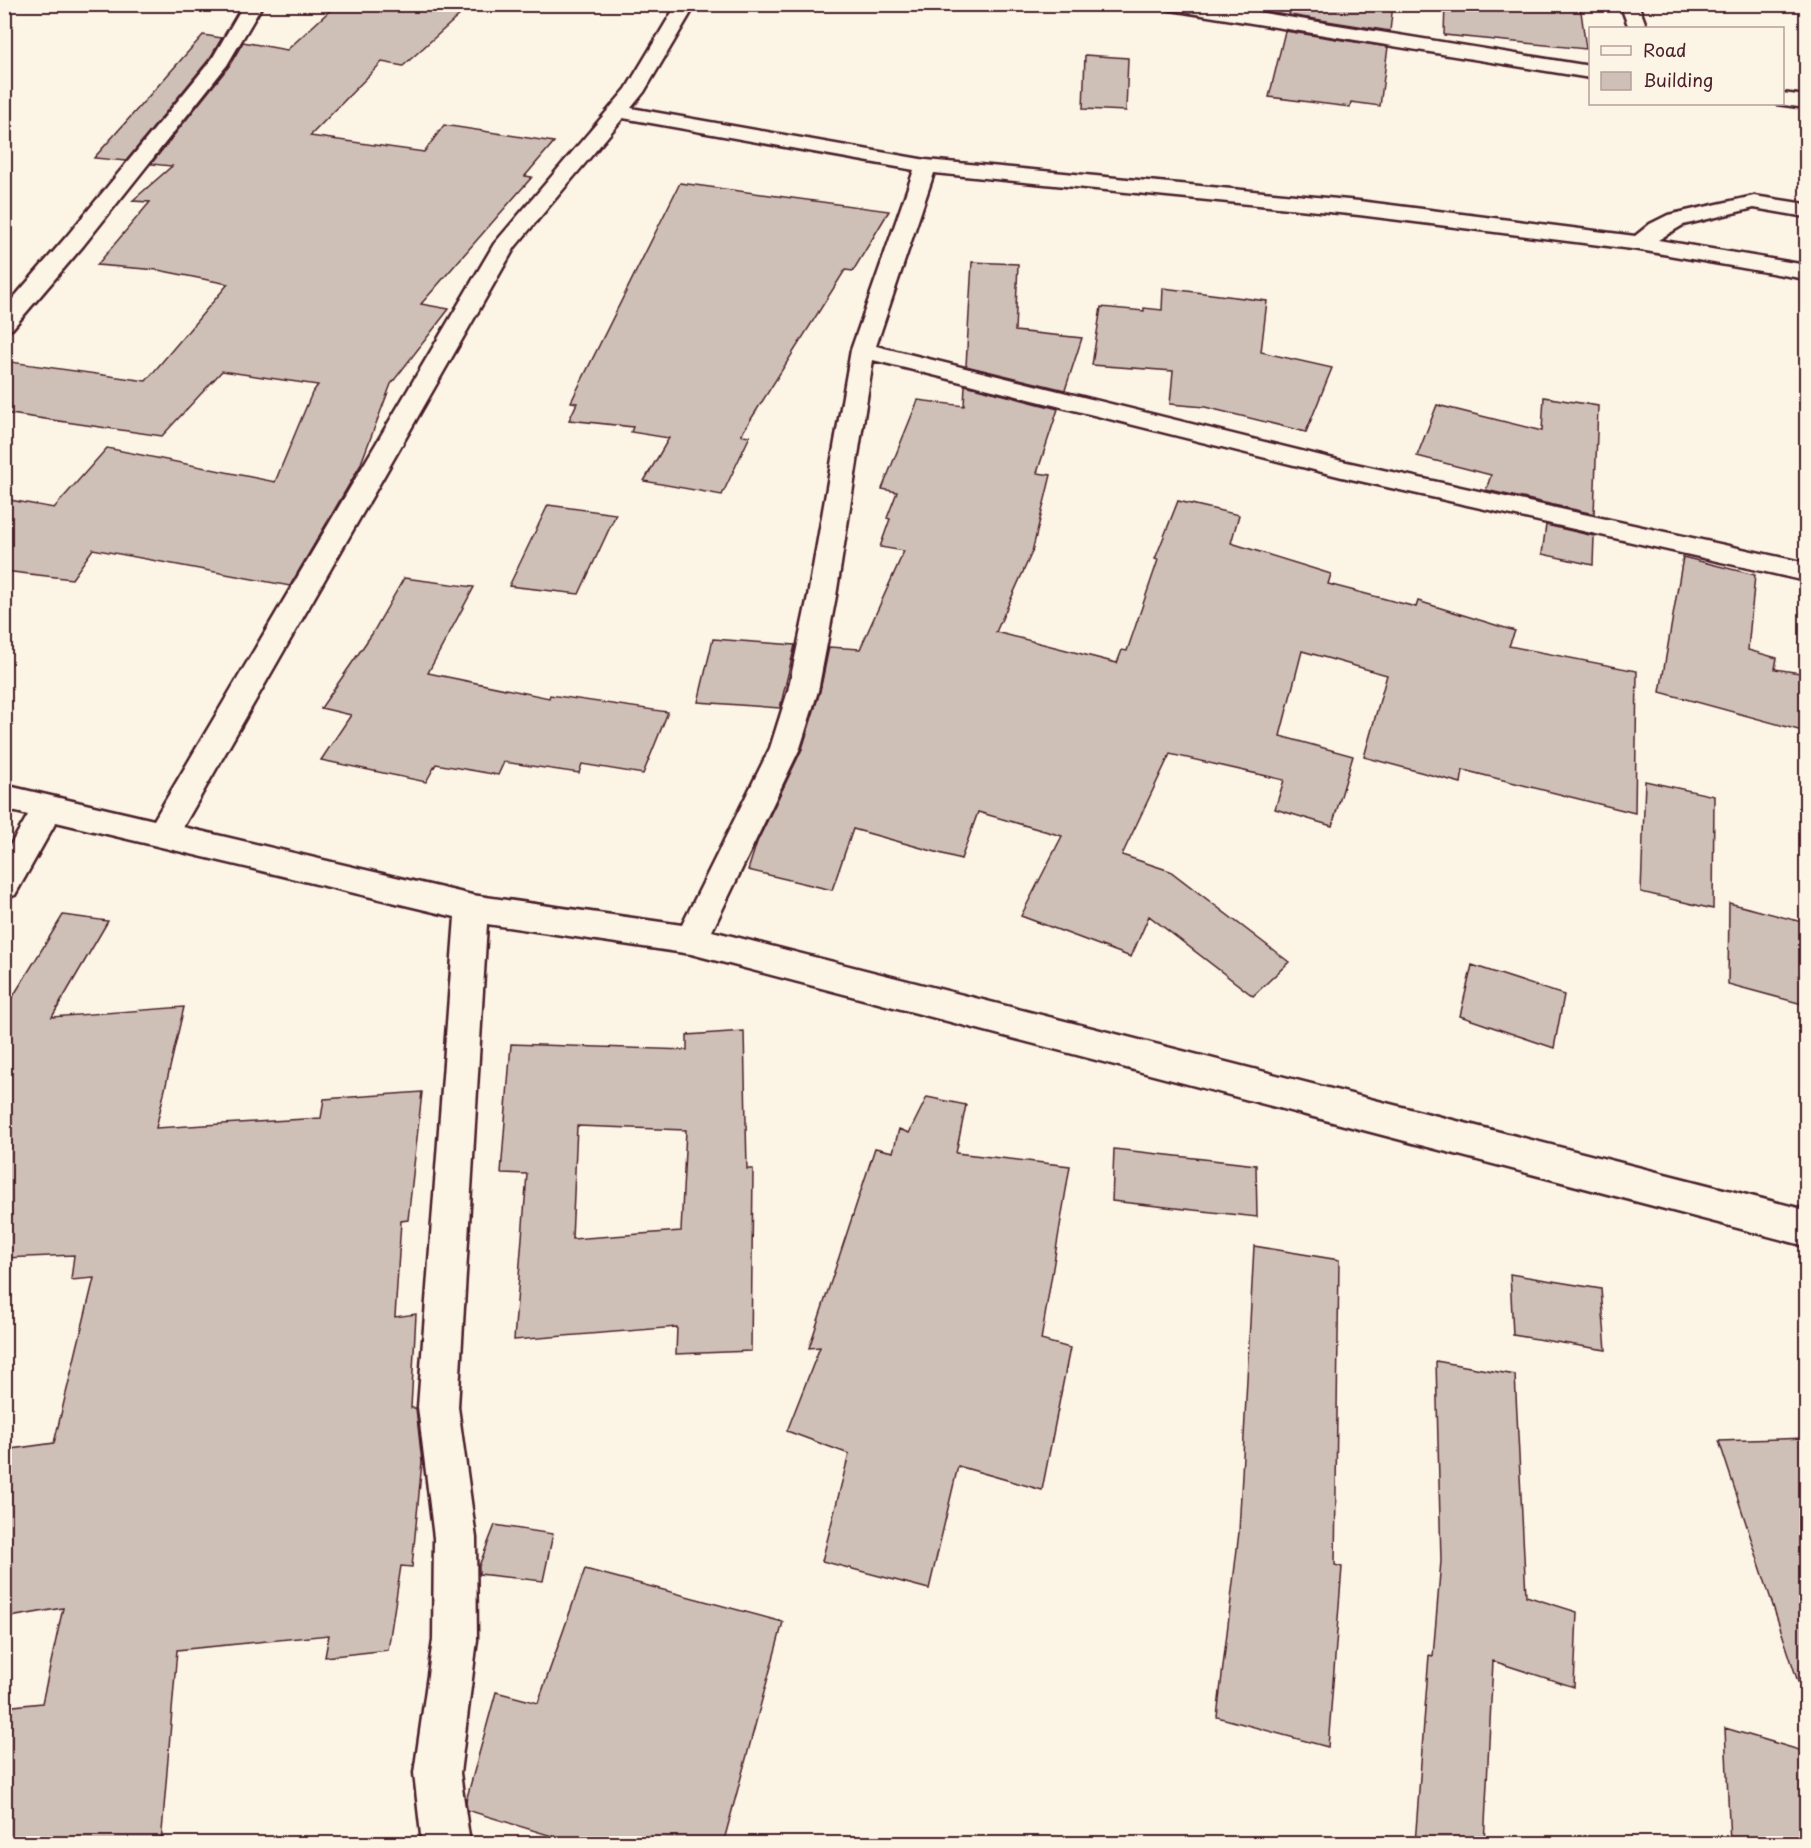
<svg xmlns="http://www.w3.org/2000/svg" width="1811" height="1848" viewBox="0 0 1811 1848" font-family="'Playpen Sans',sans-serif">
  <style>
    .building { fill: #cfc0b7; stroke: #4a1f2b; stroke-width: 1.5; fill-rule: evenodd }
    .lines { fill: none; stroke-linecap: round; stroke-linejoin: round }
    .minor-casing { stroke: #4a1f2b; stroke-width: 5 }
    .minor { fill: #fcf5e5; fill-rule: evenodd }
  </style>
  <rect width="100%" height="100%" fill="#fcf5e5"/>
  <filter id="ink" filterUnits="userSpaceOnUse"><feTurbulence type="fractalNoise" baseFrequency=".0167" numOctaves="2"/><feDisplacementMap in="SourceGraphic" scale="12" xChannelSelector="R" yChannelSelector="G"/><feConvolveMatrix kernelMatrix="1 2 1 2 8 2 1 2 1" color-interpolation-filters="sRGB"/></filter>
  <g filter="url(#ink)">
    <path class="building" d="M337,4H472L403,66L382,62L310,136L424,152L444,125L554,142L525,176L532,177L421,304L449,309L391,384L360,466L290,586L93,549L72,579L4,571V499L54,508L107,448L275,482L312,393L318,385L222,371L162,436L4,413V361L146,381L228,284L158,270L97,265L150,202L132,201L172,166L151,164L229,66L243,42L287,50Z
      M1291,4H1393L1390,31L1289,15Z
      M1445,4H1580L1586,49L1444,35Z
      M1285,31L1388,47L1380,106L1351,102L1350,107L1269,97Z
      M203,35L222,38L210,58L126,161L94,158Z
      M1085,55L1128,58L1126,111L1083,109Z
      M680,183L889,211L853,271L845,270L741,435L750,436L722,495L644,481L669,438L631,432L633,427L569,420L577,403L571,402Z
      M972,262L1018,264L1015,331L1082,338L1065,390L966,366Z
      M1163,288L1267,301L1261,352L1332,368L1306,432L1205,407L1170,404L1173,371L1092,365L1101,307L1144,311V308L1162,310Z
      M965,385L1058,409L1037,473L1051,475L1032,552L996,632L1117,663L1122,650L1127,651L1158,560L1155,559L1178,501L1239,515L1231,543L1331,574L1328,584L1416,607L1418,601L1515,631L1509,646L1637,671L1635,813L1463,770L1461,783L1364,757L1387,675L1302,651L1280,736L1353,756L1332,826L1275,809L1284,780L1170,754L1122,855L1170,871L1289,962L1253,996L1149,916L1131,957L1021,916L1062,836L978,812L961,859L853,829L832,890L748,870L757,842L802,749L820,691L829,647L860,649L904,551L880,547L890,519L887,518L897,492L882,489L918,400L964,406Z
      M1544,397L1598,406L1594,514L1486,490L1491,475L1417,456L1437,405L1542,431Z
      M548,505L616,514L579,594L509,586Z
      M1546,525L1594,536L1593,565L1542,554Z
      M1683,557L1755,575L1748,650L1777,658L1775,669L1806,674V732L1660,692Z
      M404,578L474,587L428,673L549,698L550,695L668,712L643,774L582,764L579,773L504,762L498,775L436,764L426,782L321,760L351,715L321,708L372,634Z
      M713,639L795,645L780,708L698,702Z
      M1645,781L1714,796L1713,909L1641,892Z
      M1729,903L1806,923V1005L1728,984Z
      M63,915L108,921L52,1017L184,1007L156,1128L321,1118L324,1099L422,1092L408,1220L401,1221L395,1317L416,1314L411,1408H416L422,1462L412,1567L401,1566L388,1650L325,1657L329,1635L177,1650L161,1844H4V1707L42,1703L63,1608L4,1618V1450L54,1443L94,1278L71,1280L74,1255L4,1258V1011Z
      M1472,965L1564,995L1554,1048L1460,1016Z
      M744,1031L747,1169H753L751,1351L676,1354L677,1327L514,1340L527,1174L501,1173L511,1044L687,1050V1035ZM577,1126L686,1130L681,1231L572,1239Z
      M927,1097L966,1105L956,1153L1070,1166L1041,1340L1070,1348L1042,1490L958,1466L929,1589L822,1561L849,1454L787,1431L820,1347L809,1348L875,1148L893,1152L899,1129L909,1133Z
      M1114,1149L1256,1165L1257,1217L1112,1201Z
      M1254,1246L1339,1260L1335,1565L1342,1567L1328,1747L1217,1717L1239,1532Z
      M1510,1274L1601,1289L1606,1350L1513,1335Z
      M1436,1361L1515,1375L1526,1596L1577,1612L1574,1687L1493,1661L1484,1844H1415L1429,1655L1433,1656L1441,1561Z
      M1806,1438V1681L1798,1682L1719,1441Z
      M495,1525L553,1534L543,1581L479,1574V1566Z
      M585,1569L783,1622L723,1844H578L467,1810L466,1801L496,1692L538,1703Z
      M1725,1728L1806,1752V1844H1730Z"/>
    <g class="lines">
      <defs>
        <path id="minor" d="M244,4H263L227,65L83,246L12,329L4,331V309L67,236L212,59Z
          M677,4H696L644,92L631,108L926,160L1359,201L1635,236L1650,224L1668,215L1754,196L1806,204V217L1754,208L1683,225L1658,240L1806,265V279L1640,250L1359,215L934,173L876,346L1342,461L1806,563V581L1342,477L873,360L836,596L818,691L800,748L712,931L1806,1210V1246L691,954L487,924L458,1407L476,1538L477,1640L460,1773L470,1844H422L414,1773L433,1640L434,1538L418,1407L455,917L56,822L15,895L4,899V856L28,815L4,809V785L154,820L494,244L626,89ZM623,118L914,170L851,350L808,596L788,691L770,748L682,925L472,895L183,827L515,247Z
          M1162,4H1208L1590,66V78L1171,10L1164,8Z
          M1620,4H1638L1647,28H1629Z
          M1782,93L1806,96V108L1776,104H1782Z"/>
      </defs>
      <use href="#minor" class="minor-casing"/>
      <use href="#minor" class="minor"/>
    </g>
  </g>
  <rect width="1811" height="1848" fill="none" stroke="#fcf5e5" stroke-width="24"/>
  <rect x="12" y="12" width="1787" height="1824" fill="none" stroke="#4a1f2b" stroke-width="2" filter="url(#ink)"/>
  <rect x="1589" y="27" width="195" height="78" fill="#fcf5e5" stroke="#b59f9b" stroke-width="1.5"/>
  <rect x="1601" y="46" width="30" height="9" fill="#fcf5e5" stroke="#b59f9b" stroke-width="1.5"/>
  <text x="1643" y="57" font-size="18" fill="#4a1f2b">Road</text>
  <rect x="1601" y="72" width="30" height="18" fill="#cfc0b7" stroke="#b59f9b" stroke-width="1.5"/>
  <text x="1643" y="87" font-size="18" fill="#4a1f2b">Building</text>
</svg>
